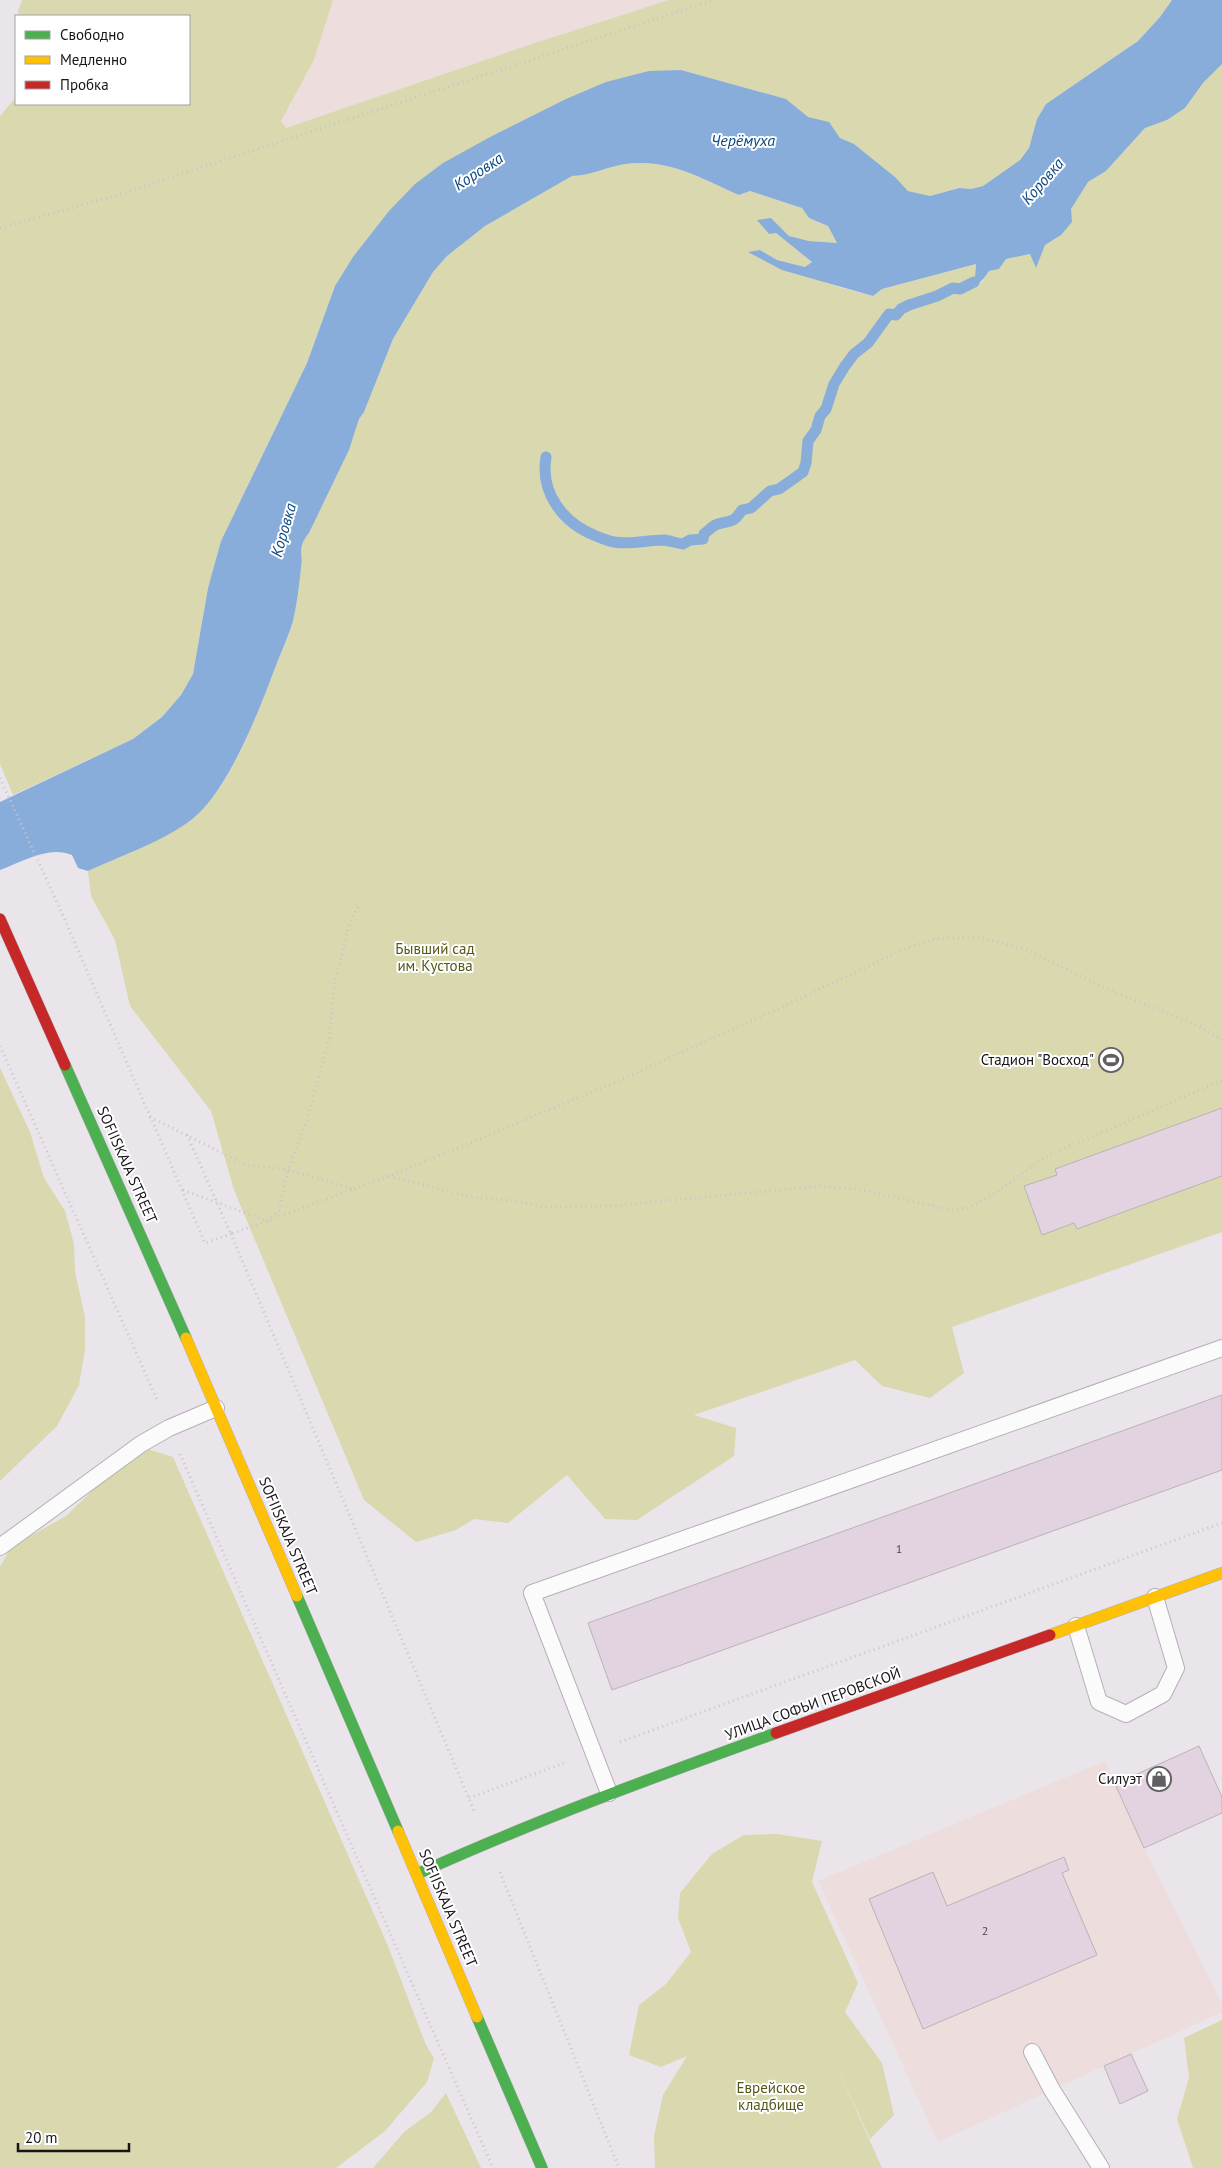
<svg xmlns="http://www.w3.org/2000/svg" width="1222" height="2168" viewBox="0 0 1222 2168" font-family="'PT Sans',sans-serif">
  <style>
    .industrial { fill: #eddddc }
    .green { fill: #d9d8ae }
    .water { fill: #88adda }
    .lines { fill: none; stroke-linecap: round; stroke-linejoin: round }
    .stream { stroke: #88adda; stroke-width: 11 }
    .building { fill: #e3d2df; stroke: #b7b4b7 }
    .lane-casing { stroke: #b4b0b5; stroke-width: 18 }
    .fast-casing { stroke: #b4b0b5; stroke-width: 12 }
    .slow-casing { stroke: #b4b0b5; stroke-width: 12 }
    .jam-casing { stroke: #b4b0b5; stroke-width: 12 }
    .path { stroke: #c8c6c8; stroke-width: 3; stroke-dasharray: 1 4; stroke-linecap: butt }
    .lane { stroke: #fcfbfc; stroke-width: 16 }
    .fast { stroke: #4caf50; stroke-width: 11 }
    .slow { stroke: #ffc107; stroke-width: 11 }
    .jam { stroke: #c62828; stroke-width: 11 }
    .labels { text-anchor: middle; stroke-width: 4; stroke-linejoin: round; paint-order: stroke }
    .number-label { font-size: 12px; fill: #4c454c }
    .park-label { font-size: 15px; fill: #565717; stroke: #fff }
    .poi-label { font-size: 15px; fill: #181519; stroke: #fff; text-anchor: end }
    .street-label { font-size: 15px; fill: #181519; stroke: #fff }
    .water-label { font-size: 16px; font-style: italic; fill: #0c4881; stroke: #fff }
  </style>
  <rect width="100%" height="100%" fill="#eae5eb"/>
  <path class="industrial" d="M333,0H669L532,44L286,128L281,121L314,60Z
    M1105,1761L1144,1848L1222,2004V2012L938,2142L818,1881Z"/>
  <path class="green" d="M22,0H333L314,60L281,121L286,128L532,44L669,0H1172L1160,17L1138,41L1046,104L1037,119L1029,148L1020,160L983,186L971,189L958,188L930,196L908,191L895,177L854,144L840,138L828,122L808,118L786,99L681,70L606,82L492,136L335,286L307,363L221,541L208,588L193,674L181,695L162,717L133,739L13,795L0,764V116L16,97V104H189V16H19L18,11Z
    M1222,64V1232L952,1327L964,1373L930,1398L882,1386L855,1360L694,1415L736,1428L734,1456L637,1520L605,1519L567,1475L508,1523L474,1519L456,1530L416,1542L364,1500L234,1190L211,1111L130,1006L115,940L91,896L88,871C126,854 177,836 206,805C236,773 261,705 277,663C282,649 290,635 293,621C297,604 299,586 301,568C304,552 296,549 309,533L349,450L359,419L364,412L393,339L433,272L447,256L485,226L572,176C590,176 607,167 625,164C668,158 700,178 739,195L750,191L802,208L809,218L828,226L837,243L809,241L789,236L771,218L776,233L812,262L805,267L777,260L760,250L749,252L839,287L873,296L882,289L976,264L975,277L981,283L989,271L999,269L1006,259L1030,254L1036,267L1045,245L1061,235L1070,209L1088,182L1106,171L1145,128L1167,120L1185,108L1203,83Z
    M0,1068L30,1132L44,1178L65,1211L74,1244L75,1272L85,1317V1350L79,1385L57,1426L0,1481Z
    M147,1449L173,1457L388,1946L426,2045L434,2058L427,2082L385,2131L336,2168H0V1567L11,1547L66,1516L115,1469Z
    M777,1834L822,1841L812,1882L858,1983L845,2012L882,2063L894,2115L870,2139L832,2056L882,2168H655L654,2136L663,2095L687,2056L661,2067L629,2055L639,2005L666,1984L691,1952L678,1918L680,1893L712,1854L744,1835Z
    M1222,2020V2168H1193L1177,2119L1189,2078L1184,2038Z
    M446,2093L481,2168H373L404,2132L431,2112Z"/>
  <path class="water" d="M1172,0H1222V64L1203,83L1185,108L1167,120L1145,128L1106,171L1088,182L1071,209L1072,222L1061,235L1045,245L1036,268L1030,254L1006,259L999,269L989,271C982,282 974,290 960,289L975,277L976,264L882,289L873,296L782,270L748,252L760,250L777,260L805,267L812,262L776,233L769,234L757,220L771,218L789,236L809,241L837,243L828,226L809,218L802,208L750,191L739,195C700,178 669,158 625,164C606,167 590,176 572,176L485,226L447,256L433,272L393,339L364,412L359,419L349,450L309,533C296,549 304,553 301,568C299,586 297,604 293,621C289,635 282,650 277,663C259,710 228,795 187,823C157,844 120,856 88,871L78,868L72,855C49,845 22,862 0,870V802L133,739L162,717L181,695L193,674L208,588L221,541L307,363L335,286L353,257L389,211L415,184L443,163L492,136L566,99L606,82L649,71L681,70L786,99L808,117L829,122L840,138L854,144L895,177L908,191L930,196L959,188L971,189L983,186L1020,160L1029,148L1037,119L1046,104L1138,41L1160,17Z"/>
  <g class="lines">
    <path class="stream" d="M546,457C540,493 563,523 596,536C601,538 608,541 614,542C631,545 647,540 664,540C670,541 677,543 683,544L690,540L703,539L704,534C708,531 713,525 718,524C733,520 733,523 742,510L751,508L770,491L779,489L803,472L806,463L808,441L816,430L820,416L826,409L834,384L845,366L854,354L868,343L889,314L896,315L901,309L909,305L937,296L953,288L960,289L974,282"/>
  </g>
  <path class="building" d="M1222,1108V1176L1077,1229L1074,1223L1042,1235L1024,1186L1057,1175L1055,1169Z
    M1222,1395V1470L612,1690L588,1623Z
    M1199,1746L1222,1797V1813L1144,1848L1115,1784Z
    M1064,1857L1069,1870L1062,1873L1097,1955L923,2029L869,1899L933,1872L947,1906Z
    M1131,2054L1148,2091L1120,2104L1104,2066Z"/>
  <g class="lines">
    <defs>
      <path id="lane" d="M0,1547L141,1444L169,1428L216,1408
        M1076,1626L1099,1702L1126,1714L1163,1694L1176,1668L1155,1597
        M609,1793L532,1593L1222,1348
        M1032,2052L1052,2090L1101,2168"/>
      <path id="fast" d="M65,1065L186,1338
        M297,1596L398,1831
        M417,1874C534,1821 654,1777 776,1733
        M477,2017L542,2168"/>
      <path id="slow" d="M186,1338L297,1596
        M1050,1635L1222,1573
        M398,1831L477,2017"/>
      <path id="jam" d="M0,919L65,1065
        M776,1733L1050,1635"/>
    </defs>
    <use href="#lane" class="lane-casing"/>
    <use href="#fast" class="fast-casing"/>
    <use href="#slow" class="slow-casing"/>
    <use href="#jam" class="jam-casing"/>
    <path class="path" d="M0,228L114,196L714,0
      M0,778L61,911L205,1243L231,1234L475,1813
      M0,1046L158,1402
      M150,1117L246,1165L288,1170L354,1189
      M187,1135L231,1234L389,1176L475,1141L618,1081L784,1006L907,948L935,939L979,937L1025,949L1107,989L1199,1026L1222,1040
      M389,1176L471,1197L516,1201L542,1207L612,1206L820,1186L858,1189L952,1210L968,1208L997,1192L1045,1157L1222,1080
      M183,1190L267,1221L279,1211L288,1170L307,1120L330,1035L334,985L350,921L360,904
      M180,1454L493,2168
      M620,1742L1222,1523
      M469,1798L567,1762
      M500,1872L619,2168"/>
    <use href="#lane" class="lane"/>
    <use href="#fast" class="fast"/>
    <use href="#slow" class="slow"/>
    <use href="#jam" class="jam"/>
  </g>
  <defs>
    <symbol id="stadium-ring" viewBox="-11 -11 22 22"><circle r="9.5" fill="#fff" stroke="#625e62" stroke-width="1.5"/><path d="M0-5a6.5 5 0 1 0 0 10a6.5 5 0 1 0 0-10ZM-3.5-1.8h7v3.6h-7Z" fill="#625e62"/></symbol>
    <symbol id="shop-ring" viewBox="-11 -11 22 22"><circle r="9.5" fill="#fff" stroke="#625e62" stroke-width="1.5"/><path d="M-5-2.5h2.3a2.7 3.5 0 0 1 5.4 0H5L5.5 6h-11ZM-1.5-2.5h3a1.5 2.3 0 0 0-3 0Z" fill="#625e62"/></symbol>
  </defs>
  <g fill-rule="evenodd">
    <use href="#stadium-ring" x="1097" y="1046" width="28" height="28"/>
    <use href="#shop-ring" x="1145" y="1765" width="28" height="28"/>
  </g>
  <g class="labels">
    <g class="number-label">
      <text x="899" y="1553">1</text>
      <text x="985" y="1935">2</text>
    </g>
    <g class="park-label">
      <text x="435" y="954">Бывший сад<tspan x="435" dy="17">им. Кустова</tspan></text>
      <text x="771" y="2093">Еврейское<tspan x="771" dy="17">кладбище</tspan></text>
    </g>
    <g class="poi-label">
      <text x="1094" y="1065">Стадион "Восход"</text>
      <text x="1142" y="1784">Силуэт</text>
    </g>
    <g class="street-label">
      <text transform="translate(127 1165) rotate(66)" y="5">SOFIISKAJA STREET</text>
      <text transform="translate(288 1536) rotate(67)" y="5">SOFIISKAJA STREET</text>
      <text transform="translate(813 1704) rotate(-20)" y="5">УЛИЦА СОФЬИ ПЕРОВСКОЙ</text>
      <text transform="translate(448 1908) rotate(67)" y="5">SOFIISKAJA STREET</text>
    </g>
    <g class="water-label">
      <text x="743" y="146">Черёмуха</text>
      <text transform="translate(478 171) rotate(-33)" y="6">Коровка</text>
      <text transform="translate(1042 181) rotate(-49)" y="6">Коровка</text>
      <text transform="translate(283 530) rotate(-74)" y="6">Коровка</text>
    </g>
  </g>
  <rect x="15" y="15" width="175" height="90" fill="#ffffff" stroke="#a3a1a3"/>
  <rect x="25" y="31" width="25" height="8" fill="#4caf50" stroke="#a3a1a3"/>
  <text x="60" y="40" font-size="15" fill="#181519">Свободно</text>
  <rect x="25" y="56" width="25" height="8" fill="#ffc107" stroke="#a3a1a3"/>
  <text x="60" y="65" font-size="15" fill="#181519">Медленно</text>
  <rect x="25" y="81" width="25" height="8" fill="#c62828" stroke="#a3a1a3"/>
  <text x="60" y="90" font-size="15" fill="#181519">Пробка</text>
  <path d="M18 2143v8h111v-8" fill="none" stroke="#181519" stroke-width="2.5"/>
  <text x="25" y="2143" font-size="15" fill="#181519" stroke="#ffffff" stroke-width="4" paint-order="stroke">20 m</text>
</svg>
